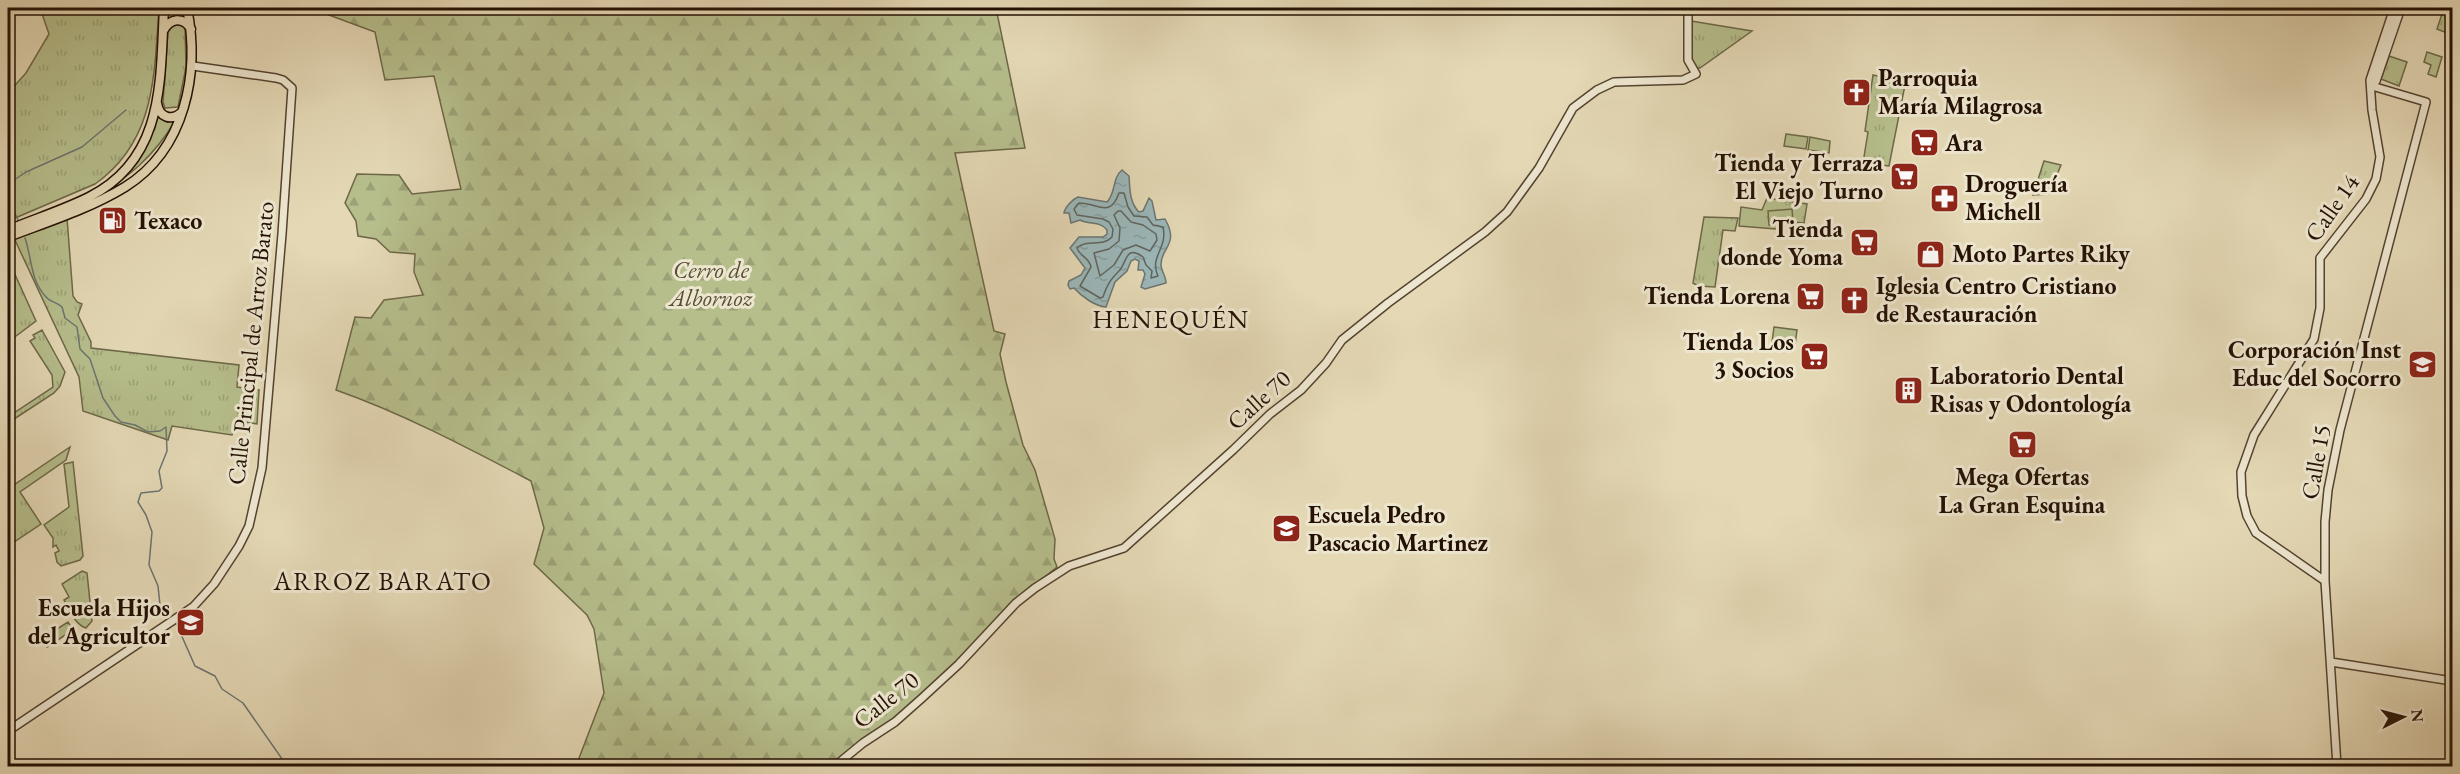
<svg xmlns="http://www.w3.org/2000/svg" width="2460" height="774" viewBox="0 0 2460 774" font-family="'EB Garamond',serif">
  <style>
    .grass { fill: url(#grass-tufts); stroke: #6d6848; stroke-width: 1.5 }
    .forest { fill: url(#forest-firs); stroke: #6d6848; stroke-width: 1.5 }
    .pitch { fill: #b6be8c; stroke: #6d6848; stroke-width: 1.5 }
    .water { fill: url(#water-ripples); stroke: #6b7571; stroke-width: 1.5 }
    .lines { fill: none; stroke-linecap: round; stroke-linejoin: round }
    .shore { stroke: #60645e; stroke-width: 1.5 }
    .stream { stroke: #6b7571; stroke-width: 1.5 }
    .minor-casing { stroke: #544330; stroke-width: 10 }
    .major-casing { stroke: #241104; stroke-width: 11 }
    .minor { stroke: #ede6cf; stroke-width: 7 }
    .major { stroke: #e4d8b5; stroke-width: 8 }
    .labels { text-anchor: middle; stroke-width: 6; stroke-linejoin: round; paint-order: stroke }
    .poi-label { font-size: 24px; font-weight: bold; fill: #241104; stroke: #ede6cf; text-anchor: start }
    .street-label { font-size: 24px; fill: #241104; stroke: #ede6cf }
    .park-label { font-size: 24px; font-style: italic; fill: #574e34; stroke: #ede6cf }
    .neighbourhood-label { font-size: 26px; letter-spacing: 1.5px; fill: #241104; stroke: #ede6cf }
  </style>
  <defs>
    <pattern id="grass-tufts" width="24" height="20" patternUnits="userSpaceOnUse" patternTransform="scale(1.5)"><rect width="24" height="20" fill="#b6be8c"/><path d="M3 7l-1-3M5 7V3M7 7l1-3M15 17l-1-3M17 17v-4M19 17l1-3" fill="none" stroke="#9ca277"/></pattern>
    <pattern id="forest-firs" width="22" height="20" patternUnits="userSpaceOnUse" patternTransform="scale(1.5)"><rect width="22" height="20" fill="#b6be8c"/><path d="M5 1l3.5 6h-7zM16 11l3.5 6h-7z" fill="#9ca277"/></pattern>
    <pattern id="water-ripples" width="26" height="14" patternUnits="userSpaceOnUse" patternTransform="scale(1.5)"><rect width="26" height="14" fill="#9bb7b9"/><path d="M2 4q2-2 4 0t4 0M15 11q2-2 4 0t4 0" fill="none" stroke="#859c9d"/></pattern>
  </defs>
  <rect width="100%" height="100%" fill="#e4d8b5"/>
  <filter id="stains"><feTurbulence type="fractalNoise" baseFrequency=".00333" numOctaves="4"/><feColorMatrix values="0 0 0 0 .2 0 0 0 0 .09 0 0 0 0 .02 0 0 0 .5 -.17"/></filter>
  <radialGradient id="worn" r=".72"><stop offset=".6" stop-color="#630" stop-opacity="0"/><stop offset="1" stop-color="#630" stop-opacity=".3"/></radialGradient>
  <path class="grass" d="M40,8H159C154,75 156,141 95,184L8,221V93L26,73L49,34Z
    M2444,8H2452V35L2437,29Z
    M1691,21L1752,31L1700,68H1695L1692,59Z
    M174,23L183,24L185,28L186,67L178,107L165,108L163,102L168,32Z
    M2427,52L2442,57L2436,77L2428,74L2431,65L2424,62Z
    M2389,56L2407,62L2399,86L2381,79Z
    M1873,75L1886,78L1891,84L1905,85L1889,166L1863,163L1868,132L1865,131Z
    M156,115L167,122L175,121C153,158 129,176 94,199L126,172Z
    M2044,161L2061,165L2049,194L2033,195Z
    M1767,198L1807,204L1804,223L1793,222L1776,229L1739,226L1741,207L1762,210Z
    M1704,217L1738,218L1735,231L1723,230L1715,287L1698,286L1693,283Z
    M67,218L73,296L77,302L82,304L78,315L91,342V348L239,365L237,387L259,390L257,424L237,421L232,435L172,426L168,440L83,411L79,377L14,238Z
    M8,259L36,321L8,342Z
    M42,330L65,372L60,386L54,393L8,423V417L53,387L52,375L30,341L35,338L33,335Z
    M70,447L66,460L20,492L41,524L8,546V489Z
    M73,462L83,556L80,560L61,566L57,562L55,553L59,551L56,545L53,547V538L44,525L69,507L64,464Z
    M82,571L87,573L92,621L86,628C74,624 70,610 64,600L69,597L62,584Z
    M68,622L73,630L47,647L41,639Z"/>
  <path class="forest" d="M310,8H996L1025,148L955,153L994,331L1005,334L1000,354L1006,382L1023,445L1035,470L1055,539L1054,559L1057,567L1016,600L928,690L894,720L876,730L831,766H576L604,693L594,629L587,615L534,564L544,528L531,481C468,448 404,414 336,390L355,317L371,318L384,300L423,295L414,272L415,254L390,252L376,239L358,236L356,221L345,203L357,174L399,175L412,194L461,189L434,76L385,80L375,32Z"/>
  <path class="pitch" d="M1786,134L1808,137L1806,149L1784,146Z
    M1810,137L1830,141L1829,153L1808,150Z
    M1792,209L1793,222L1769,225L1768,211Z
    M1774,327L1797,330L1795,345L1772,342Z"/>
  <path class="water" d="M1122,170L1129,176C1130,188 1129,202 1139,212L1143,211L1149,198L1152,201L1156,220L1165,219C1180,245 1160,248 1161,265C1161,271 1166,276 1166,283L1145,289L1141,287L1145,274L1143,270H1138L1139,261L1135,259L1131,261L1127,271L1115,282L1106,307C1095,306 1082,297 1074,288L1070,289L1068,285L1069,281L1081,275L1085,268L1070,248L1079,237H1103L1107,234V230C1101,221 1089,225 1080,220L1071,223L1069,213H1064C1065,207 1073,199 1078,197L1107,202C1116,193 1112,178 1122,170Z"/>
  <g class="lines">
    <path class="shore" d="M1119,193H1124L1128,207L1134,216L1147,217L1153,225L1163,227C1168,249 1149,256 1158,276L1151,278L1152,271L1146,265L1143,257C1125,244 1127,263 1119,271C1110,280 1107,285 1103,297L1100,298L1080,286L1091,267C1089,257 1080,257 1077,248C1087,238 1102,248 1112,237L1113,229L1109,222L1103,219L1077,215L1074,209L1079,203C1098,203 1110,219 1119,193Z
      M1118,211H1121L1131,222L1143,225L1156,234L1157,240L1150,251L1136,245L1123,250L1114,265L1100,276L1094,253L1109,249L1119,241L1120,228L1114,215Z"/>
    <path class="stream" d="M8,184L26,172L82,147L126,110
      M8,206L14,211L18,220
      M25,238C32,258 30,280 46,297C50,302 57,302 62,307L65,318L77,327L80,349L90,359L103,398L115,416L121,422L135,425L148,432L160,431L166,427L167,451L159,471L162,488L159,491L141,493L138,502L146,515L152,532L149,565L158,586L160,605L170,619
      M176,623L195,666L215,676L222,689L243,703L287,766"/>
    <defs>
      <path id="minor" d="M2372,86L2376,81L2401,8
        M2325,581L2256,533L2247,516L2242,496L2241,472L2254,435L2314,339L2320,308V258L2366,199L2376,179L2380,157L2372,110L2370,80L2394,8
        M2331,662L2452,681
        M8,731L193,607L214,584L239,546L249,526L262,468L282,234L292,88L283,80L276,78L193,66
        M835,766L863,743L895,722L921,699L959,664L1016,603L1035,588L1069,566L1124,548L1233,450L1270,414L1301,390L1326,363L1342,340L1388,303L1485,232L1507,212L1539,168L1573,108L1597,90L1614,82L1683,80L1696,74L1688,60V8
        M2337,766L2325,581V522L2328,490L2340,430L2426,102L2372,86"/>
      <path id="major" d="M163,31C170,18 183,16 191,29
        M157,103C159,117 171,122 182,112
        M8,230C34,219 63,210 89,197C165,159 160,81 164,8
        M8,237C47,222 89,209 125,187C186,149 200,72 187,8"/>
    </defs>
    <use href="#minor" class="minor-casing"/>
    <use href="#major" class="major-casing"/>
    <use href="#minor" class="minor"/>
    <use href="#major" class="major"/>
  </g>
  <defs>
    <symbol id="church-square" viewBox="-11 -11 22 22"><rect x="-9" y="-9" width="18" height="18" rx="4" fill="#8f2418" stroke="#ede6cf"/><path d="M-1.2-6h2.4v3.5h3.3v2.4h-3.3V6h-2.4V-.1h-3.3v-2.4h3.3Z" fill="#fff"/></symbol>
    <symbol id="supermarket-square" viewBox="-11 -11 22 22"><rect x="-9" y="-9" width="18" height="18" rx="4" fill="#8f2418" stroke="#ede6cf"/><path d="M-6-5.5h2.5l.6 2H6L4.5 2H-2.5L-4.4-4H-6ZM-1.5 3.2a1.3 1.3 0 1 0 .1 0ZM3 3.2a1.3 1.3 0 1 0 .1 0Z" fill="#fff"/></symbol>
    <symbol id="pharmacy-square" viewBox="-11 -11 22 22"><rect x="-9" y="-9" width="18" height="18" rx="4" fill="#8f2418" stroke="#ede6cf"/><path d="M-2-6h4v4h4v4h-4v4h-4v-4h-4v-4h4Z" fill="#fff"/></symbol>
    <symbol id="fuel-square" viewBox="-11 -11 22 22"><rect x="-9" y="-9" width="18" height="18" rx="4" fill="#8f2418" stroke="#ede6cf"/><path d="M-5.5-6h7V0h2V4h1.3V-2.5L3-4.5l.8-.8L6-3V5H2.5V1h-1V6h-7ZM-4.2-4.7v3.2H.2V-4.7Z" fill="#fff"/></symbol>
    <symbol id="shop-square" viewBox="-11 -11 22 22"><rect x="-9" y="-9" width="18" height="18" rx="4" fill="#8f2418" stroke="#ede6cf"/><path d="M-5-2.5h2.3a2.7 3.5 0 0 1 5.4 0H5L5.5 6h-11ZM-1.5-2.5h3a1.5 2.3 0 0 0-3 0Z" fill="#fff"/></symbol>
    <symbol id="school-square" viewBox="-11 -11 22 22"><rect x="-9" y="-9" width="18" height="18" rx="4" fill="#8f2418" stroke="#ede6cf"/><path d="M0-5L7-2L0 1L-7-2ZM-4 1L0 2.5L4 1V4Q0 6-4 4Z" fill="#fff"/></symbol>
    <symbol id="building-square" viewBox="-11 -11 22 22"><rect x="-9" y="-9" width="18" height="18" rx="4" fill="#8f2418" stroke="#ede6cf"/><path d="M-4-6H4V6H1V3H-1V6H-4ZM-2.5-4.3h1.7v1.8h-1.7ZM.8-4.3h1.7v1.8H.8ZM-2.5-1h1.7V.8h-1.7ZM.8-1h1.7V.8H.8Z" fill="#fff"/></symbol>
  </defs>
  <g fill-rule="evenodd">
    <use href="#church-square" x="1840" y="76" width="33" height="33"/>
    <use href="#supermarket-square" x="1908" y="126" width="33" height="33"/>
    <use href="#supermarket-square" x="1888" y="160" width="33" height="33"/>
    <use href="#pharmacy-square" x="1928" y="182" width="33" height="33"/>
    <use href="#fuel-square" x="96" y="204" width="33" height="33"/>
    <use href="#supermarket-square" x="1848" y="226" width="33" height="33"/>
    <use href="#shop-square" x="1914" y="238" width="33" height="33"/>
    <use href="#supermarket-square" x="1794" y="280" width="33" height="33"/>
    <use href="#church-square" x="1838" y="284" width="33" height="33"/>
    <use href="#supermarket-square" x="1798" y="340" width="33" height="33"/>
    <use href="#school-square" x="2406" y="348" width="33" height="33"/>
    <use href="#building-square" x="1892" y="374" width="33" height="33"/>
    <use href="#supermarket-square" x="2006" y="428" width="33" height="33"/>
    <use href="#school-square" x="1270" y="512" width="33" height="33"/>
    <use href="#school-square" x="174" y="606" width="33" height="33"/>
  </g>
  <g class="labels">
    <g class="poi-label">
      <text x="1878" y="86">Parroquia<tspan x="1878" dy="28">María Milagrosa</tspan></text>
      <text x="1945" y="151">Ara</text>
      <text x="1883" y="171" text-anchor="end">Tienda y Terraza<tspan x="1883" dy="28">El Viejo Turno</tspan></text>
      <text x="1965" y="192">Droguería<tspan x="1965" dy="28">Michell</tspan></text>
      <text x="134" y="229">Texaco</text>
      <text x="1843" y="237" text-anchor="end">Tienda<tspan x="1843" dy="28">donde Yoma</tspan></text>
      <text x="1952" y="262">Moto Partes Riky</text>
      <text x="1876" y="294">Iglesia Centro Cristiano<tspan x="1876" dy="28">de Restauración</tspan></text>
      <text x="1790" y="304" text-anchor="end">Tienda Lorena</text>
      <text x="1794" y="350" text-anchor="end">Tienda Los<tspan x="1794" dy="28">3 Socios</tspan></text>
      <text x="2401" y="358" text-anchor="end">Corporación Inst<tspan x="2401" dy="28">Educ del Socorro</tspan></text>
      <text x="1930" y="384">Laboratorio Dental<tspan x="1930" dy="28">Risas y Odontología</tspan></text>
      <text x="2022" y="485" text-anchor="middle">Mega Ofertas<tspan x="2022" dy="28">La Gran Esquina</tspan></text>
      <text x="1308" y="523">Escuela Pedro<tspan x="1308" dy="28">Pascacio Martinez</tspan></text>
      <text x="170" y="616" text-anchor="end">Escuela Hijos<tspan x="170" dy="28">del Agricultor</tspan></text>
    </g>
    <g class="street-label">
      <text transform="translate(2332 208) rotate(-55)" y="8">Calle 14</text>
      <text transform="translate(251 343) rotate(-84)" y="8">Calle Principal de Arroz Barato</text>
      <text transform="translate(1259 400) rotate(-42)" y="8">Calle 70</text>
      <text transform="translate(2316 462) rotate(-80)" y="8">Calle 15</text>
      <text transform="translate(886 700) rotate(-38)" y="8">Calle 70</text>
    </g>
    <g class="park-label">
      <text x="711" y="278">Cerro de<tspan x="711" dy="28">Albornoz</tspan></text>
    </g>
    <g class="neighbourhood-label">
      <text x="1171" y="328">HENEQUÉN</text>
      <text x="383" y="590">ARROZ BARATO</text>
    </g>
  </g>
  <rect width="2460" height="774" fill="none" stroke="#e4d8b5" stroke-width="30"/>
  <rect x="9" y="9" width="2442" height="756" fill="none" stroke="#241104" stroke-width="3"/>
  <rect x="15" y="15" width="2430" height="744" fill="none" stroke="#241104" stroke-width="1.5"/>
  <g transform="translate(2403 717) rotate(84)" stroke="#ede6cf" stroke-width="4.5" paint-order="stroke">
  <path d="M0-4.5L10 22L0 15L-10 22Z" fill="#241104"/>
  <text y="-9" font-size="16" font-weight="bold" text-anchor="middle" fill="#241104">N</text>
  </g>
  <rect width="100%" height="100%" filter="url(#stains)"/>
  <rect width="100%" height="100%" fill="url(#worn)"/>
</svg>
